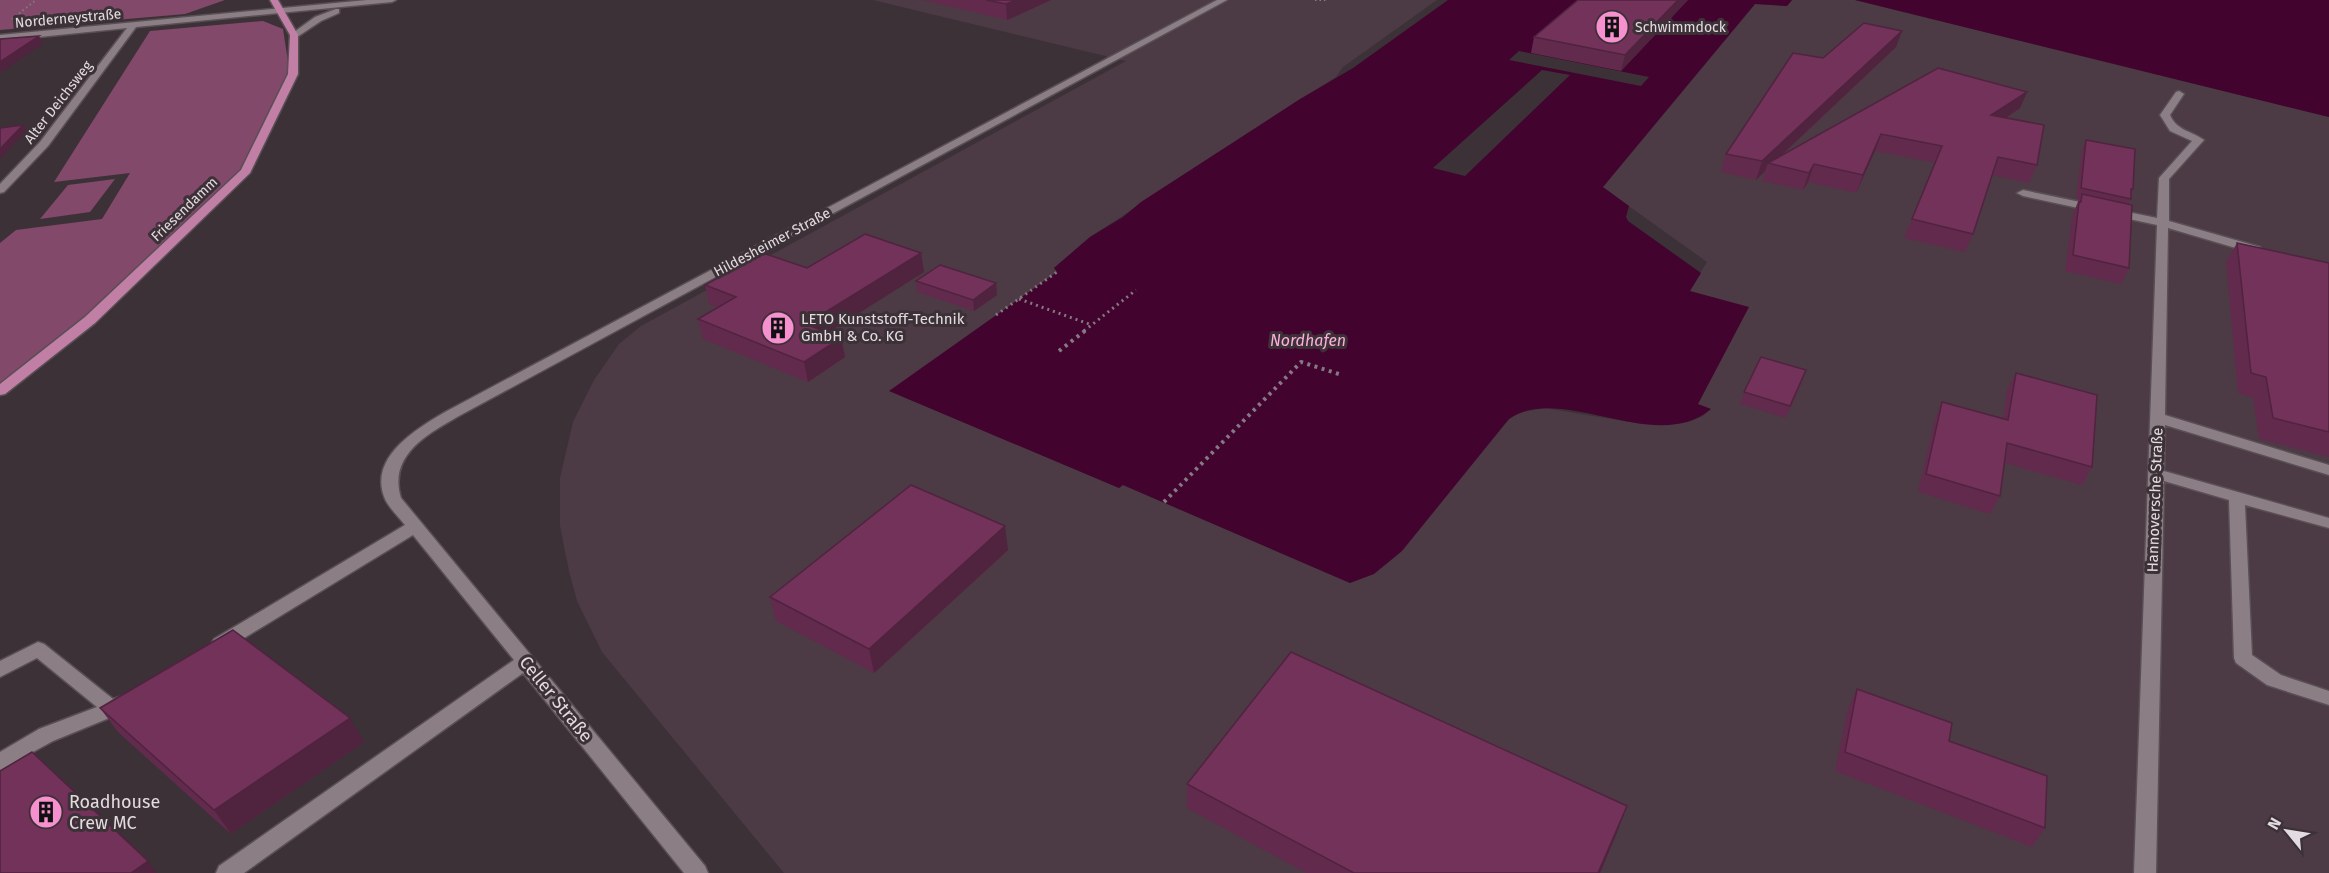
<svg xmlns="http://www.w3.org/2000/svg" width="2329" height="873" viewBox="0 0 2329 873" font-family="'Fira Sans',sans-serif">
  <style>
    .built { fill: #4c3a44 }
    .green { fill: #82496b }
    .water { fill: #42032f }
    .pier { fill: #3d3138 }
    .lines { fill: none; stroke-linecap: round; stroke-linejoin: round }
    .minor-casing { stroke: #594f55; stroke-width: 3 }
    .major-casing { stroke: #594f55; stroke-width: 3 }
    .path-far2 { stroke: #847a80; stroke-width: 2; stroke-dasharray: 1.5 3; stroke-linecap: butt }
    .path-far1 { stroke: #847a80; stroke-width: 3; stroke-dasharray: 2 4; stroke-linecap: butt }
    .path { stroke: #847a80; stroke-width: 4; stroke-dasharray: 3 4.5; stroke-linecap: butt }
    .minor { fill: #8c7e85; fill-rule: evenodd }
    .major { fill: #c17fa6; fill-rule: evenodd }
    .wall { fill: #622b4d }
    .shaded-wall { fill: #50233f }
    .building { fill: #72325a; stroke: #50233f; stroke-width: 1.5 }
    .labels { text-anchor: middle; stroke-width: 6; stroke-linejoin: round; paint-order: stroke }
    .far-street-label { font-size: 14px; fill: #e2dbdf; stroke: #3d3138 }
    .far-poi-label { font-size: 14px; fill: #e2dbdf; stroke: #3d3138; text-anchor: start }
    .poi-label { font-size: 15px; fill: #e2dbdf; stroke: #3d3138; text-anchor: start }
    .street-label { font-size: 15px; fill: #e2dbdf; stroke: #3d3138 }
    .water-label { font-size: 16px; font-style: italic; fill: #fdafdc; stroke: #3d3138 }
    .near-street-label { font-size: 18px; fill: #e2dbdf; stroke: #3d3138 }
    .near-poi-label { font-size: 18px; fill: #e2dbdf; stroke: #3d3138; text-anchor: start }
  </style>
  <rect width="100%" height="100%" fill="#3d3138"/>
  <path class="built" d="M873,0H1437L1343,67L1336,77L1090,237L1054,268L1057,272L890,391L1119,488L1123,485L1350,583L1509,419L1517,413L1545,408L1636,423L1669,425L1688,422L1703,416L1710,409L1697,405L1689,291L1707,262L1602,187L1755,4L1787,6L1792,0H1855L2329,117V873H784L602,652L577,601L569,571L560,526V478L573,422L594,380L619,344L641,326L1126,61Z"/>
  <path class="green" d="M0,0H225L185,14L0,30Z
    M263,21L283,29L290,75L242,170L86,320L0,387V243L16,230L102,219L130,173L54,182L150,31Z
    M115,179L90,212L40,219L68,185Z"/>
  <path class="water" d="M1448,0H1792L1787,6L1755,4L1603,187L1629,206L1626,217L1628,221L1701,273L1690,291L1749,307L1698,404L1711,409C1655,456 1562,382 1509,419L1402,551L1374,574L1350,583L1123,485L1119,488L889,391L1057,272L1054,268L1090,237L1123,217L1141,202L1300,99L1353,68Z
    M1855,0H2329V117Z"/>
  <path class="pier" d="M1519,51L1649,77L1641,86L1509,60Z
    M1542,70L1570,75L1465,176L1433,168Z"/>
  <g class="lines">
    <defs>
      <path id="minor" d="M367,0H396L392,2L136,27L48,146L4,192L0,193V184L40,142L127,28L0,41V35Z
        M1217,0H1227L457,417C426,435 388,456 401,498L705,866L708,873H684L523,673L244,873H216L219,866L514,660L413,535L226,649L220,651L214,649L211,644L214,639L405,525C399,517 389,508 385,499C367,457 418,428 447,411Z
        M336,9H339V13L321,21L297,37L290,35L315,17Z
        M2179,91L2184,94L2170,115C2177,131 2192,131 2204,140L2169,179V221L2260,247L2262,250L2256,254L2168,228L2165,415L2329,465V475L2165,425L2164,471L2329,518V528L2245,505L2252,655L2281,675L2329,691V705L2267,685L2236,663L2234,658L2229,500L2164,481L2156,873H2134L2157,225L2023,196L2017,193L2023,190L2157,218L2159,178L2192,141L2170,131L2160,115L2176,92Z
        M38,642L44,644L113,699L120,697L127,699L130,704L127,709L119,714L53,741L0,770V752L39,729L97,707L37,658L0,677V661Z"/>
      <path id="major" d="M270,0H278L298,35V74L250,173L95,323L5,394L0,395V384L85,317L241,170L288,74L290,35Z"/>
    </defs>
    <use href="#minor" class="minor-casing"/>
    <use href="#major" class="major-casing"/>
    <path class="path-far2" d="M1315,0H1328
      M12,19L36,0"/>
    <path class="path-far1" d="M1019,299L1092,325
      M996,315L1057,272
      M1084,331L1136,290"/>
    <path class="path" d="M1059,351L1086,330
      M1164,502L1301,362L1342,375"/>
    <use href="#minor" class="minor"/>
    <use href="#major" class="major"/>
  </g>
  <path class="wall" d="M922,0H1051L1007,20Z
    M1688,0L1621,71L1531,53L1534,37Z
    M1896,47L1781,156L1938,68L2020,108L2006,118L2037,165L2029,183L1992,175L1973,234L1965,252L1904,238L1935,163L1875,151L1856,193L1808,182L1803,190L1762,181L1765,171L1756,180L1721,172L1726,154L1823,58Z
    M2086,140L2133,189L2131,194V199L2128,204L2129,268L2121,284L2065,271L2072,217L2079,199H2076L2082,150Z
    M2237,243L2329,263V457L2259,439L2253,398L2238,393L2226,262Z
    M921,253L924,272L828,332L841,338L845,357L808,382L703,339L698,319L718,308L709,304L705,285L807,268Z
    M916,281L996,283L997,295L974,311L917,292Z
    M2016,373L2092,467L2082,485L2004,463L2000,496L1990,514L1918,492L1935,419L1942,402L2003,419L2007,390Z
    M1802,382L1786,418L1740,404L1744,392Z
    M1008,550L874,673L776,621L770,597Z
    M1857,689L1949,741L2045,828L2032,847L1835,771L1848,708Z
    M100,708L364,742L231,834L118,732Z
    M1187,784L1618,830L1600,873H1306L1187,808Z"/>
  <path class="shaded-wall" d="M1016,0H1051L1007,20L1006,4Z
    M1678,0H1688L1621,71L1625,55Z
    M1902,31L1896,47L1772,164L1768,163L1765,171L1756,180L1762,161Z
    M39,36L43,44L0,73V62Z
    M2027,92L2020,108L1985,132L1991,115Z
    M23,125L26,131L0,159V149Z
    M1881,134L1875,151L1856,193L1863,175Z
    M1814,164L1808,182L1803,190L1809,173Z
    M921,253L924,272L810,344L806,324Z
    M996,283L997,295L974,311L973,300Z
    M841,338L845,357L808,382L804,362Z
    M1005,526L1008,550L874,673L869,649Z
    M350,718L364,742L231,834L214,810Z
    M1627,806L1618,830L1600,873H1598Z
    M148,861L157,873H131Z"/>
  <path class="building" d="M986,0H1016L1006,4Z
    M1578,0H1678L1625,55L1534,37Z
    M1864,23L1902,31L1762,161L1726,154L1793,53L1823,58Z
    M39,36L0,62V39Z
    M1938,68L2027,92L1991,115L2044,125L2037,165L1998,157L1973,234L1912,219L1942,146L1881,134L1863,175L1814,164L1809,173L1768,163Z
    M23,125L0,149V128Z
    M2086,140L2135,149L2133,189H2131V199L2081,188Z
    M2082,194L2132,205L2129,268L2073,255L2079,202H2081Z
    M865,234L921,253L806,324L841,338L804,362L698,319L736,297L705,285L763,253L807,268Z
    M2237,243L2329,263V432L2273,418L2266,377L2251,373Z
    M940,265L996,283L973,300L916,281Z
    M1761,357L1806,370L1790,406L1744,392Z
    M2016,373L2097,395L2092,467L2007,443L2000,496L1926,474L1942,402L2008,420Z
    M911,485L1005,526L869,649L770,597Z
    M233,630L350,718L214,810L100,708Z
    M1291,652L1627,806L1598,873H1354L1187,784Z
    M1857,689L1952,723L1949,741L2047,776L2045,828L1845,752Z
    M32,752L148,861L131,873H0V771Z"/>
  <defs>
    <symbol id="building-disc" viewBox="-11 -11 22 22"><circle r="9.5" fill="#f790ce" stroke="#3d3138"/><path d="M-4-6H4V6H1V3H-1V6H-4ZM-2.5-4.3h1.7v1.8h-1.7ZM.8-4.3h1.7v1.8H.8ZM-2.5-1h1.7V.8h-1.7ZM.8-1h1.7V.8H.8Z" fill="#111"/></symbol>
  </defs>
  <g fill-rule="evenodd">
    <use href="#building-disc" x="1593" y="8" width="38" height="38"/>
    <use href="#building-disc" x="759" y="309" width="38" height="38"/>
    <use href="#building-disc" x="27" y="793" width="38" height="38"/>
  </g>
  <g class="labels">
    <g class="far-street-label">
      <text transform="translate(68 18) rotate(-5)" y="5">Norderneystraße</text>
      <text transform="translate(58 102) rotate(-52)" y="5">Alter Deichsweg</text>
      <text transform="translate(184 209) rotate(-44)" y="5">Friesendamm</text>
      <text transform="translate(772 242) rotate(-28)" y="5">Hildesheimer Straße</text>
    </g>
    <g class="far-poi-label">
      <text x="1635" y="32">Schwimmdock</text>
    </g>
    <g class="poi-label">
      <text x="801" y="324">LETO Kunststoff-Technik<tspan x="801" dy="17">GmbH &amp; Co. KG</tspan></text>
    </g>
    <g class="street-label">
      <text transform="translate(2155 500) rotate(-88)" y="5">Hannoversche Straße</text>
    </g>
    <g class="water-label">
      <text x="1308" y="346">Nordhafen</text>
    </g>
    <g class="near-street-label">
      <text transform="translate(556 699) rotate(51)" y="6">Celler Straße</text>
    </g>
    <g class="near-poi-label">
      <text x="69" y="808">Roadhouse<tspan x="69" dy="21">Crew MC</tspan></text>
    </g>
  </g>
  <g transform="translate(2287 831) rotate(300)" stroke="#3d3138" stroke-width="4.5" paint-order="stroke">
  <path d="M0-4.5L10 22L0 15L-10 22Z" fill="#e2dbdf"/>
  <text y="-9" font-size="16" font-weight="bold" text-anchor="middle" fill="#e2dbdf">N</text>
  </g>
</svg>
